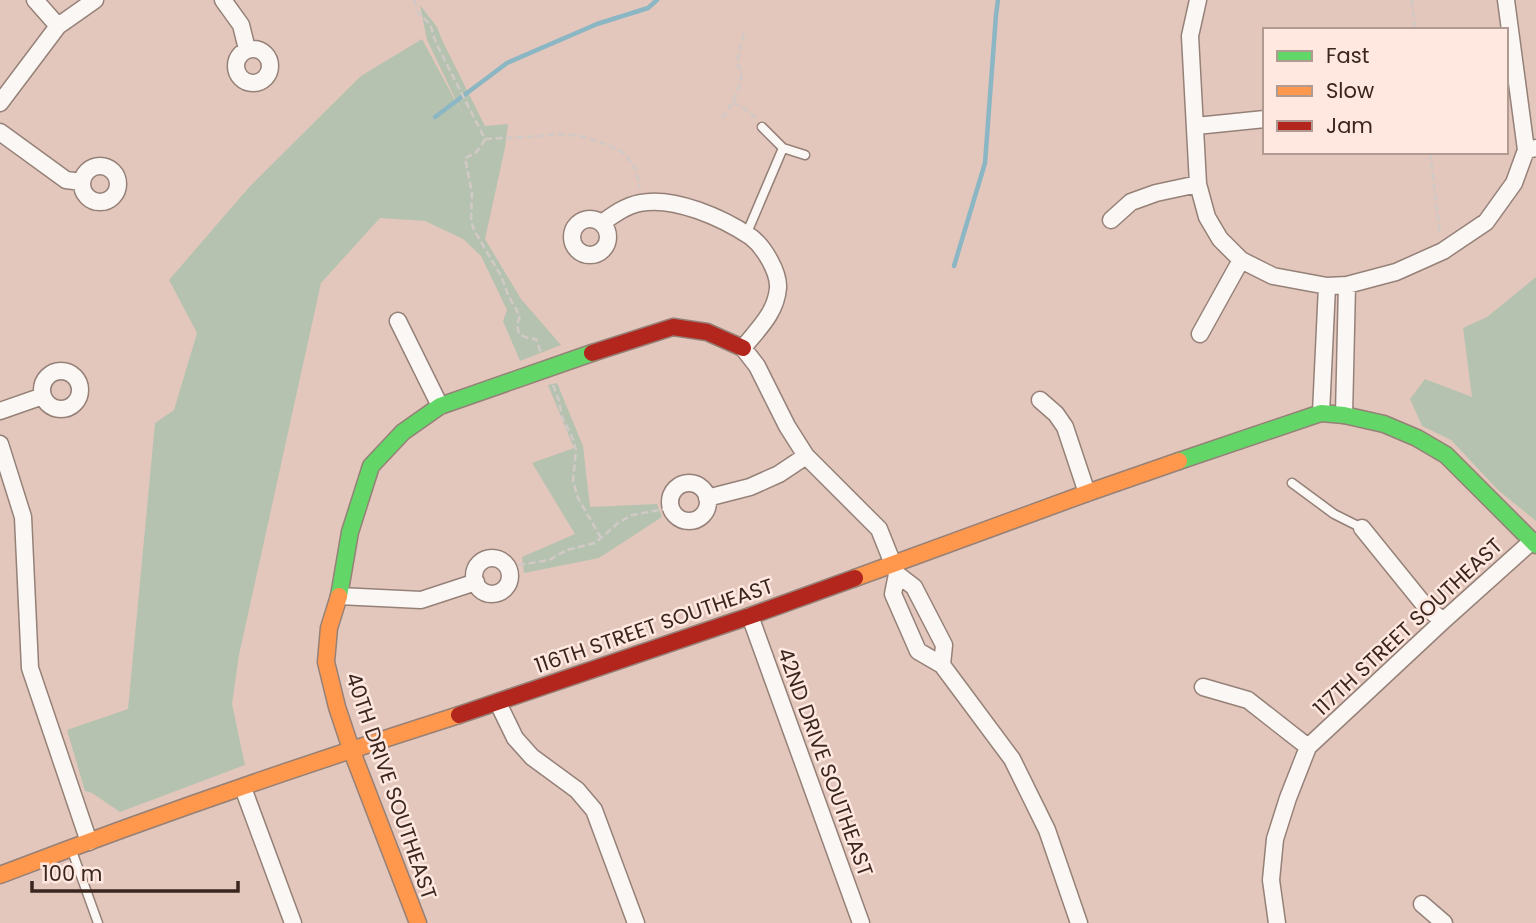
<svg xmlns="http://www.w3.org/2000/svg" width="1536" height="923" viewBox="0 0 1536 923" font-family="Poppins,sans-serif">
  <style>
    .green { fill: #b6c2b0 }
    .lines { fill: none; stroke-linecap: round; stroke-linejoin: round }
    .stream { stroke: #8bb6c3; stroke-width: 4.5 }
    .lane-casing { stroke: #958178; stroke-width: 11 }
    .street-casing { stroke: #958178; stroke-width: 19 }
    .fast-casing { stroke: #958178; stroke-width: 19 }
    .slow-casing { stroke: #958178; stroke-width: 19 }
    .jam-casing { stroke: #958178; stroke-width: 19 }
    .path { stroke: #d1c9c5; stroke-width: 2.5; stroke-dasharray: 7 3.5; stroke-linecap: butt }
    .lane { stroke: #fbf7f5; stroke-width: 8 }
    .street { stroke: #fbf7f5; stroke-width: 16 }
    .fast { stroke: #63d668; stroke-width: 16 }
    .slow { stroke: #ff974d; stroke-width: 16 }
    .jam { stroke: #b3261e; stroke-width: 16 }
    .labels { text-anchor: middle; stroke-width: 5; stroke-linejoin: round; paint-order: stroke }
    .street-label { font-size: 21px; fill: #3a261e; stroke: #fee8df }
  </style>
  <rect width="100%" height="100%" fill="#e3c7bc"/>
  <path class="green" d="M420,5L437,27L442,40L485,126L508,124L505,148L485,239L521,299L561,345L520,361L503,321L507,310L481,256L463,239L425,221L380,218L321,283L239,655L232,704L245,765L120,812L92,793L85,791L67,730L128,709L155,423L174,410L197,333L169,280L251,185L361,76L422,39L463,115L427,40Z
    M1536,277V521L1498,490L1451,440L1422,426L1410,399L1425,379L1472,397L1463,328L1487,317Z
    M557,383L583,446L590,507L657,504L662,517L599,558L524,573L522,557L575,534L532,463L574,448L548,385Z"/>
  <g class="lines">
    <path class="stream" d="M435,117L507,63L597,24L648,8L657,0
      M954,266L985,163L996,15L998,0"/>
    <defs>
      <path id="lane" d="M762,127L783,148L805,155
        M746,235L783,148
        M1292,483L1334,514L1362,528
        M72,851L98,923"/>
      <path id="street" d="M35,0L58,26
        M223,0L241,25L247,49
        M1198,0L1190,36L1198,184L1207,217L1220,239L1241,260L1273,276L1327,286L1347,285L1396,272L1443,251L1486,222L1514,183L1526,150L1536,148
        M1506,0L1526,150
        M236 66a17 17 0 1 1 34 0a17 17 0 1 1-34 0Z
        M0,103L58,26L95,0
        M1196,126L1265,119
        M0,132L66,180L82,182
        M82 184a18 18 0 1 1 36 0a18 18 0 1 1-36 0Z
        M572 237a18 18 0 1 1 36 0a18 18 0 1 1-36 0Z
        M1111,220L1131,202L1156,193L1198,184
        M602,223C613,215 625,206 640,203C674,196 723,218 751,237C764,247 779,272 778,288C776,313 758,329 743,348L757,366L787,426L806,456L879,529L897,574L914,587L944,645L942,665
        M398,321L440,406
        M1200,334L1241,260
        M42 390a19 19 0 1 1 38 0a19 19 0 1 1-38 0Z
        M1040,400L1056,414L1065,427L1087,493
        M0,411L43,396
        M1321,413L1327,286
        M1344,415L1347,285
        M0,444L23,517L30,668L89,842
        M670 502a19 19 0 1 1 38 0a19 19 0 1 1-38 0Z
        M707,498L750,487L779,474L806,456
        M1362,528L1426,607L1443,621
        M474 576a18 18 0 1 1 36 0a18 18 0 1 1-36 0Z
        M897,574L893,594L918,651L942,665L1012,759L1047,830L1079,923
        M339,596L421,600L476,582
        M750,616L861,923
        M1203,687L1248,700L1308,747
        M498,703L515,738L532,757L577,790L594,810L636,923
        M243,788L293,923
        M1422,904L1444,923
        M1277,923L1271,880L1275,839L1288,798L1308,747L1443,621L1532,541"/>
      <path id="fast" d="M1179,461L1321,413L1344,415L1384,424L1417,438L1446,455L1536,545
        M339,596L350,532L371,466L403,432L440,406L592,353"/>
      <path id="slow" d="M855,578L1087,493L1179,461
        M339,596L329,628L326,662L337,707L351,749L418,923
        M0,875C151,817 305,764 459,715"/>
      <path id="jam" d="M592,353L673,327L707,332L743,348
        M459,715L750,616L855,578"/>
    </defs>
    <use href="#lane" class="lane-casing"/>
    <use href="#street" class="street-casing"/>
    <use href="#fast" class="fast-casing"/>
    <use href="#slow" class="slow-casing"/>
    <use href="#jam" class="jam-casing"/>
    <path class="path" d="M414,0L419,14L430,24L436,43L485,139C480,149 476,154 465,158L472,193L471,221L474,230L501,276L509,297L520,316C513,333 521,338 536,339L541,353
      M1412,0L1415,30
      M733,102L745,109L756,118
      M722,118C729,110 744,83 741,71C740,68 737,65 738,61C738,52 742,42 744,33
      M485,139L541,136L558,134L581,136L608,145L624,153L635,168L640,188
      M1430,152L1440,234
      M553,385L559,401L562,417L572,437L576,450L573,481L578,498L601,538
      M508,567L549,560L567,550L595,543L618,523L632,515L671,508"/>
    <use href="#lane" class="lane"/>
    <use href="#street" class="street"/>
    <use href="#fast" class="fast"/>
    <use href="#slow" class="slow"/>
    <use href="#jam" class="jam"/>
  </g>
  <g class="labels">
    <g class="street-label">
      <text transform="translate(654 626) rotate(-19)" y="7">116TH STREET SOUTHEAST</text>
      <text transform="translate(1408 627) rotate(-43)" y="7">117TH STREET SOUTHEAST</text>
      <text transform="translate(825 762) rotate(70)" y="7">42ND DRIVE SOUTHEAST</text>
      <text transform="translate(391 786) rotate(71)" y="7">40TH DRIVE SOUTHEAST</text>
    </g>
  </g>
  <rect x="1263" y="28" width="245" height="126" fill="#fee8df" stroke="#b09a92" stroke-width="2"/>
  <rect x="1277" y="51" width="35" height="10" fill="#63d668" stroke="#b09a92" stroke-width="2"/>
  <text x="1326" y="63" font-size="21" fill="#3a261e">Fast</text>
  <rect x="1277" y="86" width="35" height="10" fill="#ff974d" stroke="#b09a92" stroke-width="2"/>
  <text x="1326" y="98" font-size="21" fill="#3a261e">Slow</text>
  <rect x="1277" y="121" width="35" height="10" fill="#b3261e" stroke="#b09a92" stroke-width="2"/>
  <text x="1326" y="133" font-size="21" fill="#3a261e">Jam</text>
  <path d="M32 881v10h206v-10" fill="none" stroke="#3a261e" stroke-width="3.5"/>
  <text x="42" y="881" font-size="21" fill="#3a261e" stroke="#fee8df" stroke-width="5" paint-order="stroke">100 m</text>
</svg>
